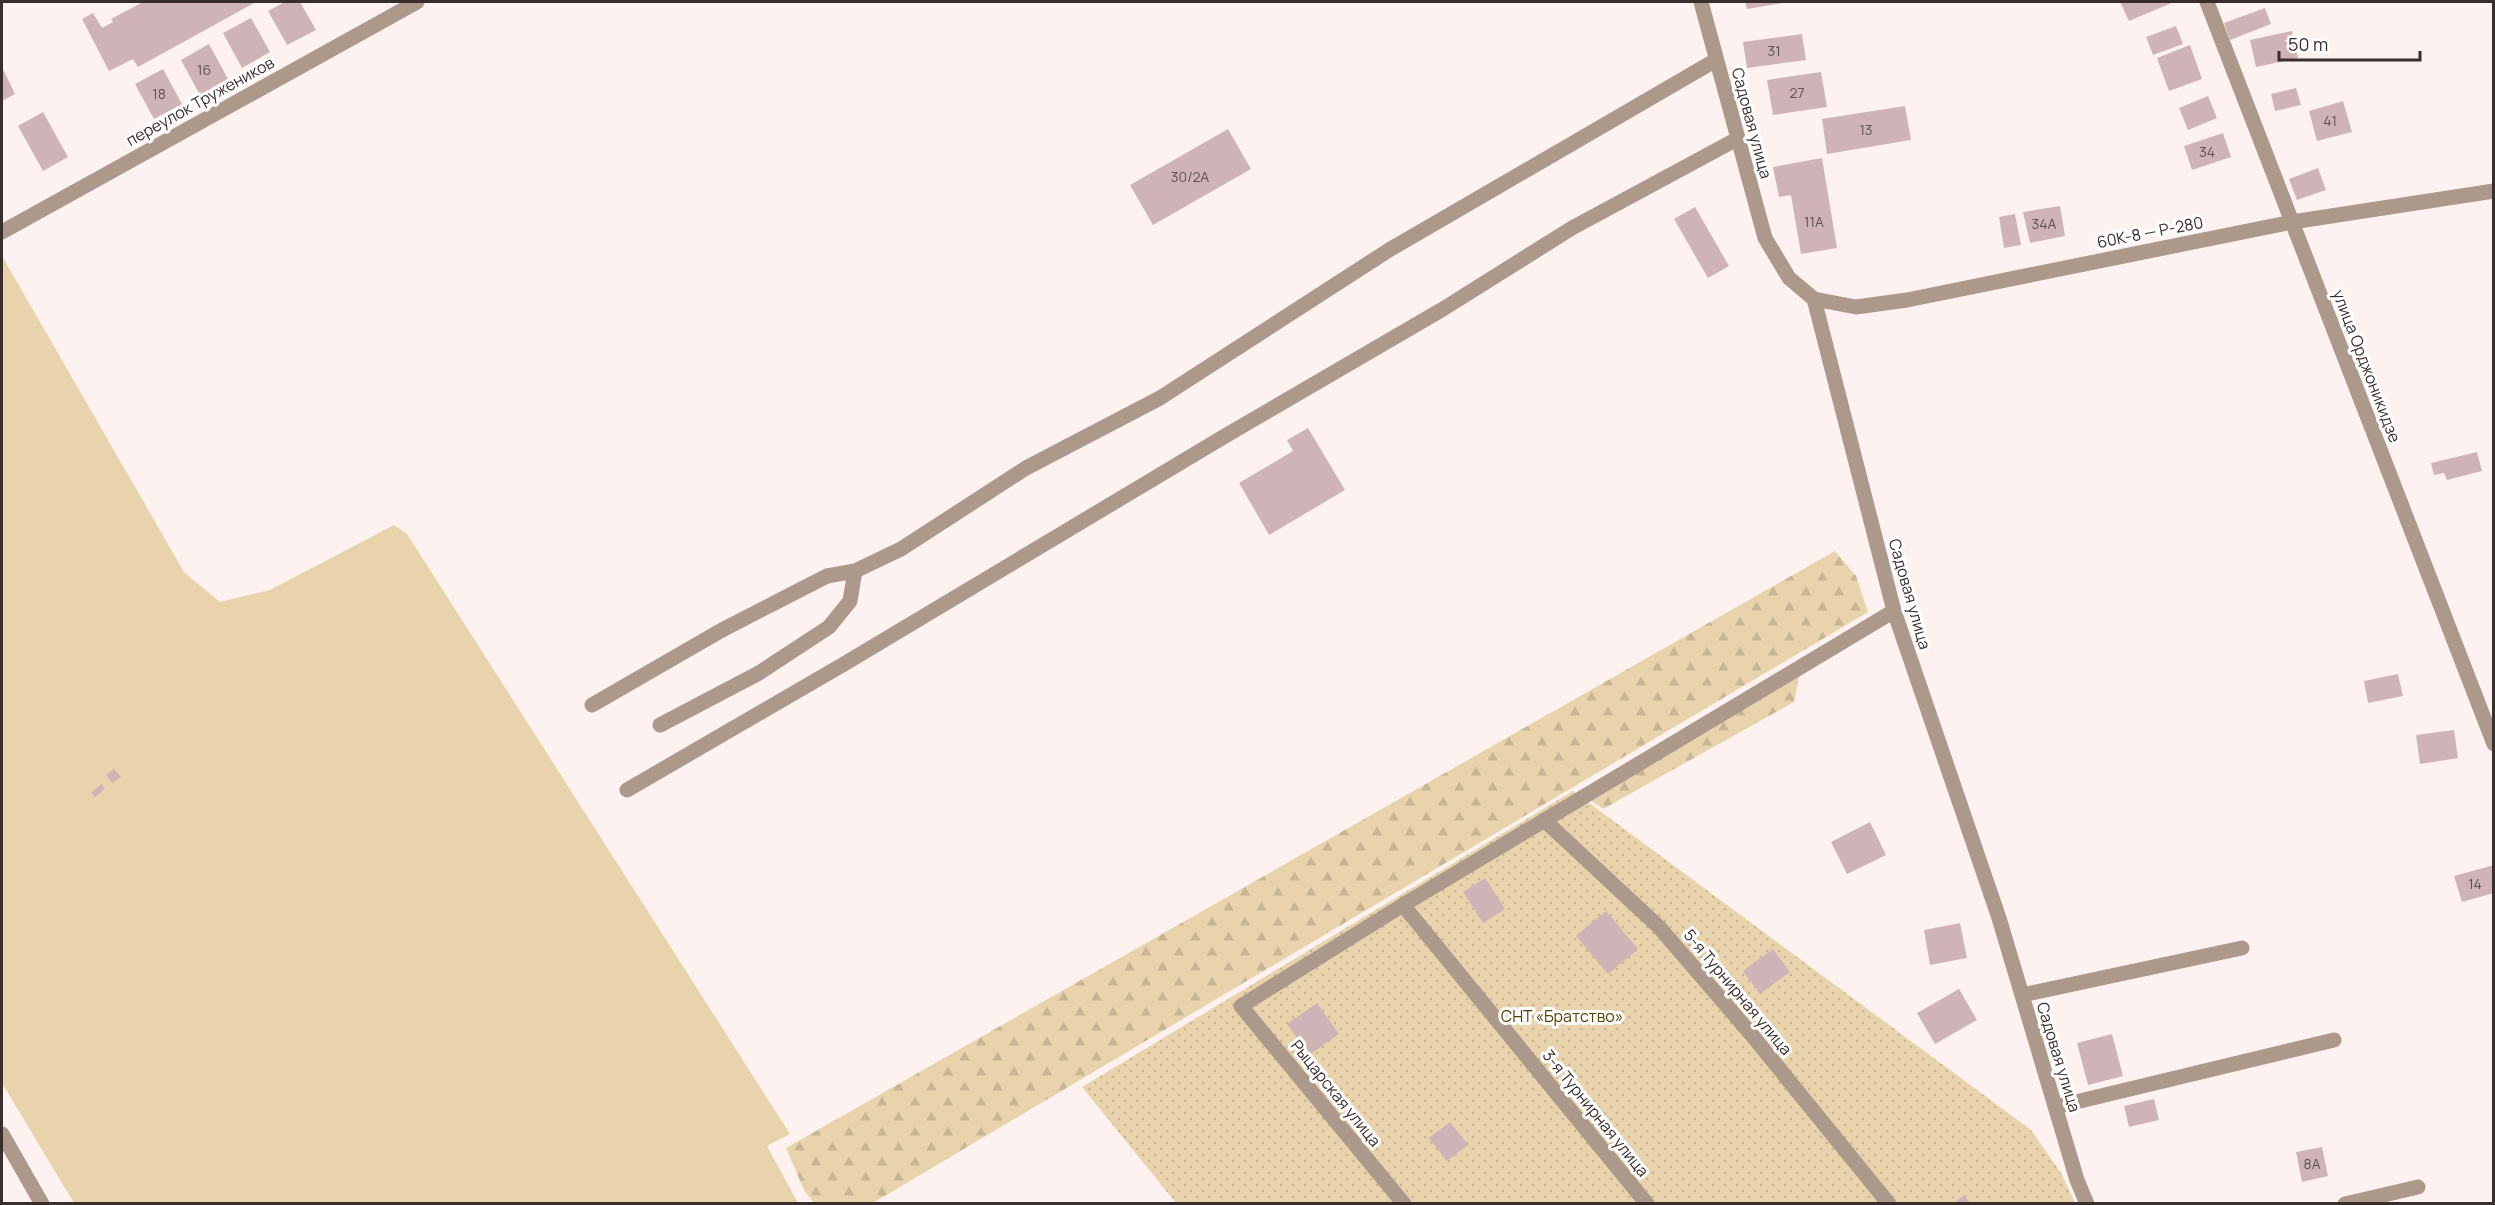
<svg xmlns="http://www.w3.org/2000/svg" width="2495" height="1205" viewBox="0 0 2495 1205" font-family="Manrope,sans-serif">
  <style>
    .grass { fill: #e8d3ac }
    .forest { fill: url(#forest-firs) }
    .park { fill: url(#park-dots) }
    .building { fill: #cfb4b7 }
    .lines { fill: none; stroke-linecap: round; stroke-linejoin: round }
    .minor { stroke: #ac998b; stroke-width: 15 }
    .labels { text-anchor: middle; stroke-width: 6; stroke-linejoin: round; paint-order: stroke }
    .number-label { font-size: 14px; fill: #5e504e }
    .street-label { font-size: 16px; fill: #382e2b; stroke: #fff }
    .park-label { font-size: 16px; fill: #594004; stroke: #fff }
  </style>
  <defs>
    <pattern id="forest-firs" width="22" height="20" patternUnits="userSpaceOnUse" patternTransform="scale(1.5)"><rect width="22" height="20" fill="#e8d3ac"/><path d="M5 1l3.5 6h-7zM16 11l3.5 6h-7z" fill="#c8b594"/></pattern>
    <pattern id="park-dots" width="8" height="8" patternUnits="userSpaceOnUse" patternTransform="scale(1.5)"><rect width="8" height="8" fill="#e8d3ac"/><path d="M2 2h.1M6 6h.1" fill="none" stroke="#c8b594" stroke-width="1.8" stroke-linecap="round"/></pattern>
  </defs>
  <rect width="100%" height="100%" fill="#fdf2ef"/>
  <path class="grass" d="M2,256L184,572L220,602L270,590L394,525L407,534L790,1134L767,1146L798,1203H74L2,1083Z"/>
  <path class="forest" d="M1835,551L1856,576L1868,612L873,1203H814L804,1190L786,1148Z
    M1800,673L1794,702L1603,809L1587,798Z"/>
  <path class="park" d="M1573,791L2031,1130L2061,1173L2075,1203H1176L1082,1087Z"/>
  <path class="building" d="M143,2H256L138,67L133,59L109,71L82,19L93,13L102,28L113,22L111,19Z
    M285,2H300L316,30L287,45L268,11Z
    M1745,2H1783V3L1747,9Z
    M2120,2H2174L2129,21Z
    M2265,8L2271,24L2230,40L2224,23Z
    M251,18L270,52L242,68L223,33Z
    M2176,26L2183,44L2153,55L2146,37Z
    M2292,31L2298,58L2256,67L2250,40Z
    M1802,34L1806,60L1747,68L1743,42Z
    M209,44L228,79L200,95L181,60Z
    M2190,45L2202,79L2169,91L2157,58Z
    M2,67L15,94L2,101Z
    M163,69L182,104L154,119L135,84Z
    M1821,72L1827,107L1773,115L1767,80Z
    M2296,88L2301,105L2275,111L2271,94Z
    M2208,96L2217,118L2188,130L2179,108Z
    M2343,101L2352,132L2317,141L2309,111Z
    M1905,106L1911,140L1827,154L1822,119Z
    M43,112L68,157L43,171L18,126Z
    M1228,129L1251,169L1153,225L1130,185Z
    M2223,133L2231,157L2192,170L2184,146Z
    M1822,158L1837,248L1801,254L1791,195L1779,197L1773,167Z
    M2318,168L2326,190L2297,200L2289,179Z
    M2060,206L2065,236L2030,243L2023,212Z
    M1695,207L1729,266L1708,278L1674,219Z
    M2015,214L2021,245L2004,248L1999,217Z
    M1308,428L1345,490L1269,535L1239,483L1293,451L1287,440Z
    M2477,452L2482,471L2447,480L2444,473L2434,475L2431,463Z
    M2398,674L2403,696L2368,703L2364,681Z
    M2454,730L2458,758L2420,764L2416,735Z
    M114,769L121,777L112,783L106,775Z
    M101,784L105,788L95,797L91,793Z
    M1870,822L1886,855L1847,874L1831,842Z
    M2494,865V893L2462,902L2454,876Z
    M1485,878L1505,909L1483,923L1463,892Z
    M1606,911L1638,949L1608,974L1576,936Z
    M1960,923L1967,958L1930,965L1924,930Z
    M1773,949L1790,972L1760,994L1743,971Z
    M1959,989L1977,1020L1935,1044L1917,1013Z
    M1317,1003L1339,1034L1309,1055L1287,1024Z
    M2112,1034L2123,1076L2088,1085L2077,1043Z
    M2154,1099L2159,1120L2129,1127L2124,1106Z
    M1450,1122L1468,1145L1447,1161L1429,1138Z
    M2322,1147L2328,1176L2302,1182L2296,1152Z
    M1964,1195L1971,1204H1953Z"/>
  <g class="lines">
    <path class="minor" d="M1701,2L1765,238L1789,278L1814,299L1894,611L1999,918L2077,1180L2087,1204
      M2207,2L2494,744
      M2,232L417,2
      M1814,299L1856,307L1907,300L2292,222L2494,191
      M592,705L722,630L827,576L855,571L901,549L1026,468L1160,398L1389,250L1716,60
      M660,725L759,673L829,627L850,601L855,571
      M627,790L844,664L1225,436L1443,309L1572,228L1737,139
      M1544,820L1659,927L1751,1034L1889,1204
      M1403,905L1647,1204
      M2022,995L2242,948
      M2055,1107L2334,1040
      M2,1134L42,1204
      M1404,1204L1241,1006L1403,905L1894,611
      M2345,1204L2418,1187"/>
  </g>
  <g class="labels">
    <g class="number-label">
      <text x="1774" y="56">31</text>
      <text x="204" y="75">16</text>
      <text x="1797" y="98">27</text>
      <text x="159" y="99">18</text>
      <text x="2330" y="126">41</text>
      <text x="1866" y="135">13</text>
      <text x="2207" y="157">34</text>
      <text x="1190" y="182">30/2А</text>
      <text x="1814" y="227">11А</text>
      <text x="2044" y="229">34А</text>
      <text x="2475" y="889">14</text>
      <text x="2312" y="1169">8А</text>
    </g>
    <g class="street-label">
      <text transform="translate(200 101) rotate(-29)" y="6">переулок Тружеников</text>
      <text transform="translate(1752 123) rotate(75)" y="6">Садовая улица</text>
      <text transform="translate(2150 232) rotate(-11)" y="6">60К-8 — Р-280</text>
      <text transform="translate(2367 366) rotate(69)" y="6">улица Орджоникидзе</text>
      <text transform="translate(1910 594) rotate(74)" y="6">Садовая улица</text>
      <text transform="translate(1738 992) rotate(50)" y="6">5-я Турнирная улица</text>
      <text transform="translate(2059 1057) rotate(73)" y="6">Садовая улица</text>
      <text transform="translate(1336 1093) rotate(51)" y="6">Рыцарская улица</text>
      <text transform="translate(1596 1113) rotate(51)" y="6">3-я Турнирная улица</text>
    </g>
    <g class="park-label">
      <text x="1562" y="1022">СНТ «Братство»</text>
    </g>
  </g>
  <rect width="2495" height="1205" fill="none" stroke="#382e2b" stroke-width="6"/>
  <path d="M2279 51v9h141v-9" fill="none" stroke="#382e2b" stroke-width="3"/>
  <text x="2288" y="51" font-size="18" fill="#382e2b" stroke="#ffffff" stroke-width="4.5" paint-order="stroke">50 m</text>
</svg>
